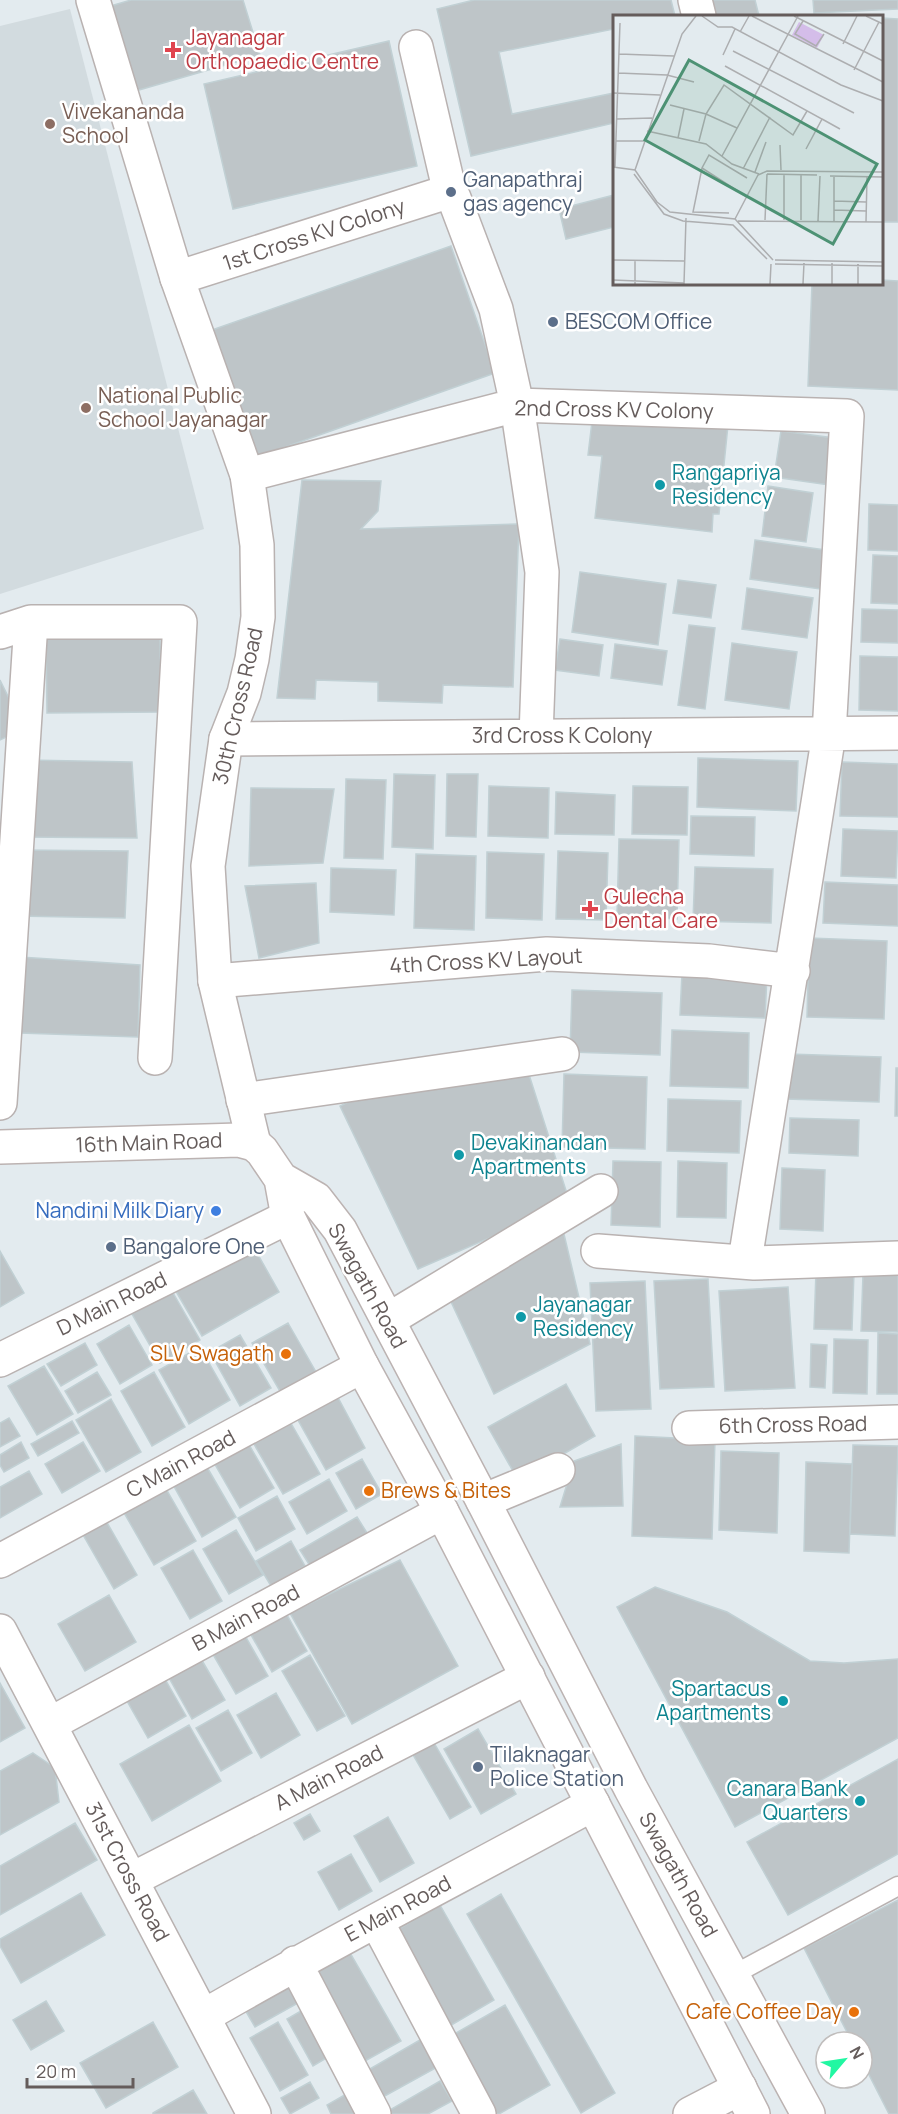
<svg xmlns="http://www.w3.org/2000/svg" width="898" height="2114" viewBox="0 0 898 2114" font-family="Manrope,sans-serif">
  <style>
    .education { fill: #d2dbdf }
    .building { fill: #bec5c8; stroke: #c1d0d4; stroke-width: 1.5 }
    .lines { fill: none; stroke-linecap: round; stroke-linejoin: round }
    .service-casing { stroke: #b9b2b1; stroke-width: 21 }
    .minor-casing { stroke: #b9b2b1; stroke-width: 36 }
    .tertiary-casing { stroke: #b9b2b1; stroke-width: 36 }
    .secondary-casing { stroke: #bcb3b2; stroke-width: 36 }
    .service { stroke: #fff; stroke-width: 18 }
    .minor { stroke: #fff; stroke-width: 33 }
    .tertiary { stroke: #fff; stroke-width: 33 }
    .secondary { stroke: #fff; stroke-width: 33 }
    .health-dot { fill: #e0444e; stroke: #fff; stroke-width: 2 }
    .education-dot { fill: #8d6e63; stroke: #fff; stroke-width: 2 }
    .service-dot { fill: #5c6f8a; stroke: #fff; stroke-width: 2 }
    .culture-dot { fill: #0f9aa8; stroke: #fff; stroke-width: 2 }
    .shop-dot { fill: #3f7fe0; stroke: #fff; stroke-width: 2 }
    .food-dot { fill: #e8710a; stroke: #fff; stroke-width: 2 }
    .labels { text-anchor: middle; stroke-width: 5; stroke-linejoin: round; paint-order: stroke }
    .health-label { font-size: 21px; fill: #be3a42; stroke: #fff; text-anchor: start }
    .education-label { font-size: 21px; fill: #785e54; stroke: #fff; text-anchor: start }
    .service-label { font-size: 21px; fill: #4e5e75; stroke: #fff; text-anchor: start }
    .street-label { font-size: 21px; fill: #655c5b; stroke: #fff }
    .culture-label { font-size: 21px; fill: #0d838f; stroke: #fff; text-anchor: start }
    .shop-label { font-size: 21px; fill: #366cbe; stroke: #fff; text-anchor: end }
    .food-label { font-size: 21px; fill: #c56008; stroke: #fff; text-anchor: end }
    .inset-road { fill: none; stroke: #adaeb0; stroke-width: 1.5 }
    .view { fill: #4d9274; fill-opacity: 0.15; stroke: #4d9274; stroke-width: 3 }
    .inset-edge { fill: none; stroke: #655c5b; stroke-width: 3 }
  </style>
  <rect width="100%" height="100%" fill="#e3ebef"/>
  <path class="education" d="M70,9L204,529L0,594V26Z"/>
  <path class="building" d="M131,0H243L260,55L132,92L107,7Z
    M474,0H671L675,16H614V29L499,52L512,114L614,93V123L471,156L437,9Z
    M712,0H755L759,16H716Z
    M813,0H898V9L814,13Z
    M882,18L898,19V222H882Z
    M389,41L417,166L233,209L204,84Z
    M614,195V227L566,239L559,209Z
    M451,246L495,373L257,457L212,330Z
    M882,280L898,281V390L808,386L812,284H882Z
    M593,413L728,425L719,514H713L712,532L595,518L602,456L588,455Z
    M781,431L842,439L836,486L774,477Z
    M302,480L381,481L378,511L361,529L519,524L513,687L443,685L442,703L378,701V682L316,680L315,699L277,698Z
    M768,486L813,493L806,542L762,536Z
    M869,504L898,505V551L868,550Z
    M755,540L825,550L820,589L750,579Z
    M873,555L898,556V604L871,603Z
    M580,572L666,584L658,645L572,632Z
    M678,580L716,585L711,618L673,613Z
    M747,588L813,598L807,638L742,629Z
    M862,609L898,610V643L861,642Z
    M689,625L715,628L705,709L678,705Z
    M160,638L161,712L47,713L46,639Z
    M560,639L603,645L599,676L555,670Z
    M732,643L797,652L789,709L725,700Z
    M615,644L667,651L662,685L611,678Z
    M860,656L898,657V711L859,710Z
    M0,680L24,729L0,740Z
    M698,758L798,761L796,811L697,807Z
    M26,760L132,762L137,838L23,837Z
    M842,762L898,764V817L840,816Z
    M394,774L435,775L433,849L392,847Z
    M447,774H478L476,837L446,836Z
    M346,779L386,780L383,859L344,858Z
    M489,786L549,788L548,838L488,836Z
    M633,786L688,787L687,835L632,834Z
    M251,788L334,789L323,863L249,866Z
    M556,792L615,795L614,835L555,834Z
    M691,816L755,817L754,856L690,854Z
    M843,829L898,831L896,878L841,876Z
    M619,839L679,840L677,919L617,916Z
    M19,850L128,851L125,918L17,916Z
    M558,851L608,853L606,920L556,919Z
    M487,852L544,854L542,920L486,918Z
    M416,854L476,856L474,930L414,928Z
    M695,867L773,869L771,923L693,921Z
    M331,868L396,870L394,915L330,912Z
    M825,882L898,885V926L823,923Z
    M316,883L319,943L259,958L245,886Z
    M809,938L887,941L884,1019L807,1017Z
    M20,957L140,965L138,1037L20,1033Z
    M682,973L767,976L765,1018L680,1015Z
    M572,990L662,993L660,1055L570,1052Z
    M672,1030L749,1033L748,1088L670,1086Z
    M788,1054L881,1057L879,1102L786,1099Z
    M525,1062L570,1203L418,1269L340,1106L381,1086Z
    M896,1068H898V1116H895Z
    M564,1074L647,1077L645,1149L562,1147Z
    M668,1099L741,1101L739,1153L667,1151Z
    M790,1118L859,1120L858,1156L789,1153Z
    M613,1161L661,1162L660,1227L611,1225Z
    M678,1161L727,1163L726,1218L677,1217Z
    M782,1168L825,1170L823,1231L780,1229Z
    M563,1230L590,1344L494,1394L446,1291Z
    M252,1244L279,1292L202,1336L174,1288Z
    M0,1251L24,1293L0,1307Z
    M816,1271L854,1272L852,1330L814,1329Z
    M863,1274L898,1275V1332L861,1331Z
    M708,1279L714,1387L660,1389L654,1281Z
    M645,1281L651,1409L596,1411L590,1283Z
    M788,1287L795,1388L725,1391L719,1291Z
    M172,1291L200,1340L160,1363L132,1314Z
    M288,1323L316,1372L281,1393L252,1343Z
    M129,1325L152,1365L120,1384L97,1344Z
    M878,1333L898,1334V1394H877Z
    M240,1335L271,1388L240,1406L210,1352Z
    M834,1339L868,1340L867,1394L833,1393Z
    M85,1343L97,1365L61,1386L47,1364Z
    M811,1344L827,1345L825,1388L810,1387Z
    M200,1347L230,1400L189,1424L159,1370Z
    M44,1366L73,1414L37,1435L8,1386Z
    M97,1372L111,1395L78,1413L65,1391Z
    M154,1372L185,1427L152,1446L121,1391Z
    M566,1384L595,1436L518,1480L488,1427Z
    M334,1390L365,1448L326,1470L294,1413Z
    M111,1399L141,1452L106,1472L76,1420Z
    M9,1418L20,1436L0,1447V1423Z
    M288,1418L320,1474L283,1494L251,1439Z
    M72,1421L79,1433L38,1456L31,1444Z
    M635,1436L715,1440L712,1539L632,1536Z
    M247,1441L274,1488L240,1508L213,1461Z
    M21,1442L29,1458L4,1472L0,1465V1455Z
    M83,1442L100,1471L62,1493L45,1464Z
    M621,1444L623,1506L560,1507L574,1461Z
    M853,1445L898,1446L895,1536L850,1534Z
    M721,1451L779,1453L777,1533L719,1530Z
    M362,1459L382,1494L356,1509L336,1473Z
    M204,1462L236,1517L202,1537L171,1481Z
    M806,1462L852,1464L849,1553L804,1551Z
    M29,1471L42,1494L0,1518V1487Z
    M329,1479L347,1511L307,1534L289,1502Z
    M165,1487L196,1541L154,1565L123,1511Z
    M277,1496L295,1529L256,1551L238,1518Z
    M357,1517L369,1536L312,1569L300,1550Z
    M105,1519L137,1575L114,1589L82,1533Z
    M236,1530L263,1575L229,1594L203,1549Z
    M291,1541L305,1566L271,1586L256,1561Z
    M193,1550L222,1601L190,1619L161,1568Z
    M400,1560L458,1666L352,1724L290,1613Z
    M655,1587L727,1612L810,1661L844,1663L898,1659V1738L735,1827L617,1607Z
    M109,1595L136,1642L85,1671L58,1624Z
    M286,1613L307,1651L272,1672L250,1633Z
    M243,1632L268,1676L236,1694L211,1651Z
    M310,1655L345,1716L317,1731L282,1671Z
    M200,1657L225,1700L192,1719L168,1676Z
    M165,1679L186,1716L148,1738L127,1701Z
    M0,1683L25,1728L0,1742Z
    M276,1693L300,1735L261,1758L237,1715Z
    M228,1710L252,1753L221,1771L196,1728Z
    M189,1725L221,1781L152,1821L120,1764Z
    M478,1729L516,1794L481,1814L444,1749Z
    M433,1741L471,1807L450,1819L412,1753Z
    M33,1753L55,1768L59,1802L0,1835V1771Z
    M898,1759V1854L788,1915L747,1842Z
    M310,1814L320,1831L304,1840L294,1823Z
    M388,1817L414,1863L380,1882L354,1836Z
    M75,1823L97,1860L0,1915V1866Z
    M351,1854L372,1891L339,1910L318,1872Z
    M81,1893L105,1935L21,1983L0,1946V1939Z
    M501,1894L615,2093L581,2113L467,1914Z
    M898,1900V2114H889L862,2061V2042H852L804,1948Z
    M440,1905L494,2000L443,2030L388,1935Z
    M345,1944L401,2041L365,2061L310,1964Z
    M292,1973L307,1998L255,2027L241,2003Z
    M46,2001L64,2031L31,2050L13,2020Z
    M313,2004L340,2050L313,2066L287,2019Z
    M505,2005L550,2085L499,2114H493L449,2037Z
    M153,2022L178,2067L106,2108L80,2063Z
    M278,2022L308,2075L280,2091L250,2038Z
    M425,2037L441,2065L383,2097L368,2070Z
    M440,2081L452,2101L428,2114H389L388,2111Z
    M310,2082L319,2098L290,2114L281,2098Z
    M193,2090L207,2114H153V2113Z
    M348,2093L360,2114H331L327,2105Z"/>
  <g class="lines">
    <defs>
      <path id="service" d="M733,1975L898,1886"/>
      <path id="minor" d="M695,0L699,16
        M416,47L450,193L454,198L496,309L517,405L542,572L536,736
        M177,278L444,193H450
        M247,475L517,405L847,416L829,734L746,1254L748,1259L754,1263L898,1258
        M0,632L31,622H180L155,1058
        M226,739L898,733
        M215,981L547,954L709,961L793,971
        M243,1100L562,1054
        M0,1103L31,622
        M598,1251L754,1263
        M388,1320L601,1191
        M0,1360L288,1217
        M689,1428L898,1422
        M483,1501L558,1470
        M0,1561L362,1366
        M0,1631L254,2114
        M50,1724L442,1512
        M131,1880L528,1677
        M377,1922L479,2114
        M295,1963L374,2114
        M204,2016C332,1942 463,1875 593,1804
        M690,2114L740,2088"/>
      <path id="tertiary" d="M93,0L177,278L247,475L257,545L258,617L252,659L244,693L226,739L208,866L215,981L254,1144"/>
      <path id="secondary" d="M0,1147L239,1140L254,1144L262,1151L281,1179L288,1217L362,1366L442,1512L753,2114
        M281,1179L316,1199L340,1230L483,1501L631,1789L808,2114"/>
    </defs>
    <use href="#service" class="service-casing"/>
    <use href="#minor" class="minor-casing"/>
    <use href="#tertiary" class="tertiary-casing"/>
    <use href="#secondary" class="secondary-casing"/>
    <use href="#service" class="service"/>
    <use href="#minor" class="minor"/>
    <use href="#tertiary" class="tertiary"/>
    <use href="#secondary" class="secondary"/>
  </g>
  <g class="health-dot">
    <path d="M170 41h6v6h6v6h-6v6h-6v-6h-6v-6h6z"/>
    <path d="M587 900h6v6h6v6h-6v6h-6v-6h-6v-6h6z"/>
  </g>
  <g class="education-dot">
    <circle cx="50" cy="124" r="6"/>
    <circle cx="86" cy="408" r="6"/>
  </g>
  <g class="service-dot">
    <circle cx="451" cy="192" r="6"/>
    <circle cx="553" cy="322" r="6"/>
    <circle cx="111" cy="1247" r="6"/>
    <circle cx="478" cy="1767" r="6"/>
  </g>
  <g class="culture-dot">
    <circle cx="660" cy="485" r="6"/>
    <circle cx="459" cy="1155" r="6"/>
    <circle cx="521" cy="1317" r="6"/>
    <circle cx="783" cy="1701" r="6"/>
    <circle cx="860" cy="1801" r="6"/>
  </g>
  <circle class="shop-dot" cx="216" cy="1211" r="6"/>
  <g class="food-dot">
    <circle cx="286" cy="1354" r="6"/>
    <circle cx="369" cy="1491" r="6"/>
    <circle cx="854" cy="2012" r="6"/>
  </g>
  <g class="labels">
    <g class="health-label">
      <text x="186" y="45">Jayanagar<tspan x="186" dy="24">Orthopaedic Centre</tspan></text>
      <text x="604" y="904">Gulecha<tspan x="604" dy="24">Dental Care</tspan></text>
    </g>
    <g class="education-label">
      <text x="62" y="119">Vivekananda<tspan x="62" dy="24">School</tspan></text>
      <text x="98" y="403">National Public<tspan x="98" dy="24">School Jayanagar</tspan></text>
    </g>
    <g class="service-label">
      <text x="463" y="187">Ganapathraj<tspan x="463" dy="24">gas agency</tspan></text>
      <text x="565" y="329">BESCOM Office</text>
      <text x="123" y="1254">Bangalore One</text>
      <text x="490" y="1762">Tilaknagar<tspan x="490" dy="24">Police Station</tspan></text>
    </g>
    <g class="street-label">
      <text transform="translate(314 235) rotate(-18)" y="7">1st Cross KV Colony</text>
      <text transform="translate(614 410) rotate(1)" y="7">2nd Cross KV Colony</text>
      <text transform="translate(238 706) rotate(-77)" y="7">30th Cross Road</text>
      <text x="562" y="743">3rd Cross K Colony</text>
      <text transform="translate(486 961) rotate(-3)" y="7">4th Cross KV Layout</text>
      <text transform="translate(149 1143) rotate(-2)" y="7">16th Main Road</text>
      <text transform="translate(367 1286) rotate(61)" y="7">Swagath Road</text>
      <text transform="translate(112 1304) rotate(-26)" y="7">D Main Road</text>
      <text transform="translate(793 1425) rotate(-1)" y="7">6th Cross Road</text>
      <text transform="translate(181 1464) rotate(-28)" y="7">C Main Road</text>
      <text transform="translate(246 1618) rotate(-28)" y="7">B Main Road</text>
      <text transform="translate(329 1778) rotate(-27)" y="7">A Main Road</text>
      <text transform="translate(127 1872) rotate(62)" y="7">31st Cross Road</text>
      <text transform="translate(678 1875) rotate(61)" y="7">Swagath Road</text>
      <text transform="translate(398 1909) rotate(-28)" y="7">E Main Road</text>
    </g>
    <g class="culture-label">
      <text x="672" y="480">Rangapriya<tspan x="672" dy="24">Residency</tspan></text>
      <text x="471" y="1150">Devakinandan<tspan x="471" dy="24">Apartments</tspan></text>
      <text x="533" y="1312">Jayanagar<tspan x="533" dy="24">Residency</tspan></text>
      <text x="771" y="1696" text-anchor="end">Spartacus<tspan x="771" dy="24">Apartments</tspan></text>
      <text x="848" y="1796" text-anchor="end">Canara Bank<tspan x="848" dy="24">Quarters</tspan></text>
    </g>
    <g class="shop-label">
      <text x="204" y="1218">Nandini Milk Diary</text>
    </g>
    <g class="food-label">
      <text x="274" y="1361">SLV Swagath</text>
      <text x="381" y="1498" text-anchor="start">Brews &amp; Bites</text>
      <text x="842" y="2019">Cafe Coffee Day</text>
    </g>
  </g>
  <g transform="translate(613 15)">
    <rect width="270" height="270" fill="#e3ebef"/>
    <path d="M186,7L211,20L204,33L179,20Z" fill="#d4bde9"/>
    <path class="inset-road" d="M89,1L105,12H119L228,70L270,86M139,1L270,67M181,1L270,46M253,1L270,9M190,6L182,19L203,31L211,19M127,17L136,1M230,29L244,1M120,36L241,98M6,39L61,41M110,40L122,14M112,51L209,104L193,134M241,55L266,7M5,58L54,60L81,67M0,78L47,80M57,90L93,99L124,113M4,104L39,103M209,104L227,114M34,116L93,129L119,149L146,159M65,123L71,94M3,126H31M86,126L93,99L111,70L180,120L194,96M167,130L168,155M109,141L185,1M0,152L22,155L44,187L57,197L122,204L160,245M2,152L7,8M89,153L134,182M130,154L157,102M22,155L69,19L83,1M142,157L153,127M21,159L51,199L70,206L120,210L154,244M154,159L204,160M217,161L270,162M221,186L253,187M221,195L253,196M116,198L80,197L89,153L96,140L134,163M122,204L145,160L154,156L270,157M152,205L154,159M171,205V160M188,205V160M125,206L270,207M205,206L207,161M221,206V161M253,207L254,162M0,245L71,246M22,245V269M162,245L270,247M162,249L270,251M0,265L71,268M71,269L73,203M157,269L158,249M190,269L191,248M219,269V248M245,269V249"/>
    <path class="view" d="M76,45L264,149L220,229L32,125Z"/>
    <rect width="270" height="270" class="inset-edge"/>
  </g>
  <g transform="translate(844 2060) rotate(61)"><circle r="28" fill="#ffffff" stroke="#c1bebd" stroke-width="1.5"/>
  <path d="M0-4.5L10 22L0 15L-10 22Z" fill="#21f7a2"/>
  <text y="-9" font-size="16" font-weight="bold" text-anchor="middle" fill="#655c5b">N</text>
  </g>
  <path d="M27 2078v9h106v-9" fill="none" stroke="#655c5b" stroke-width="3"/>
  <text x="36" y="2078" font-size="18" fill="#655c5b" stroke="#ffffff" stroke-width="4.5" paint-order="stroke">20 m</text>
</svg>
